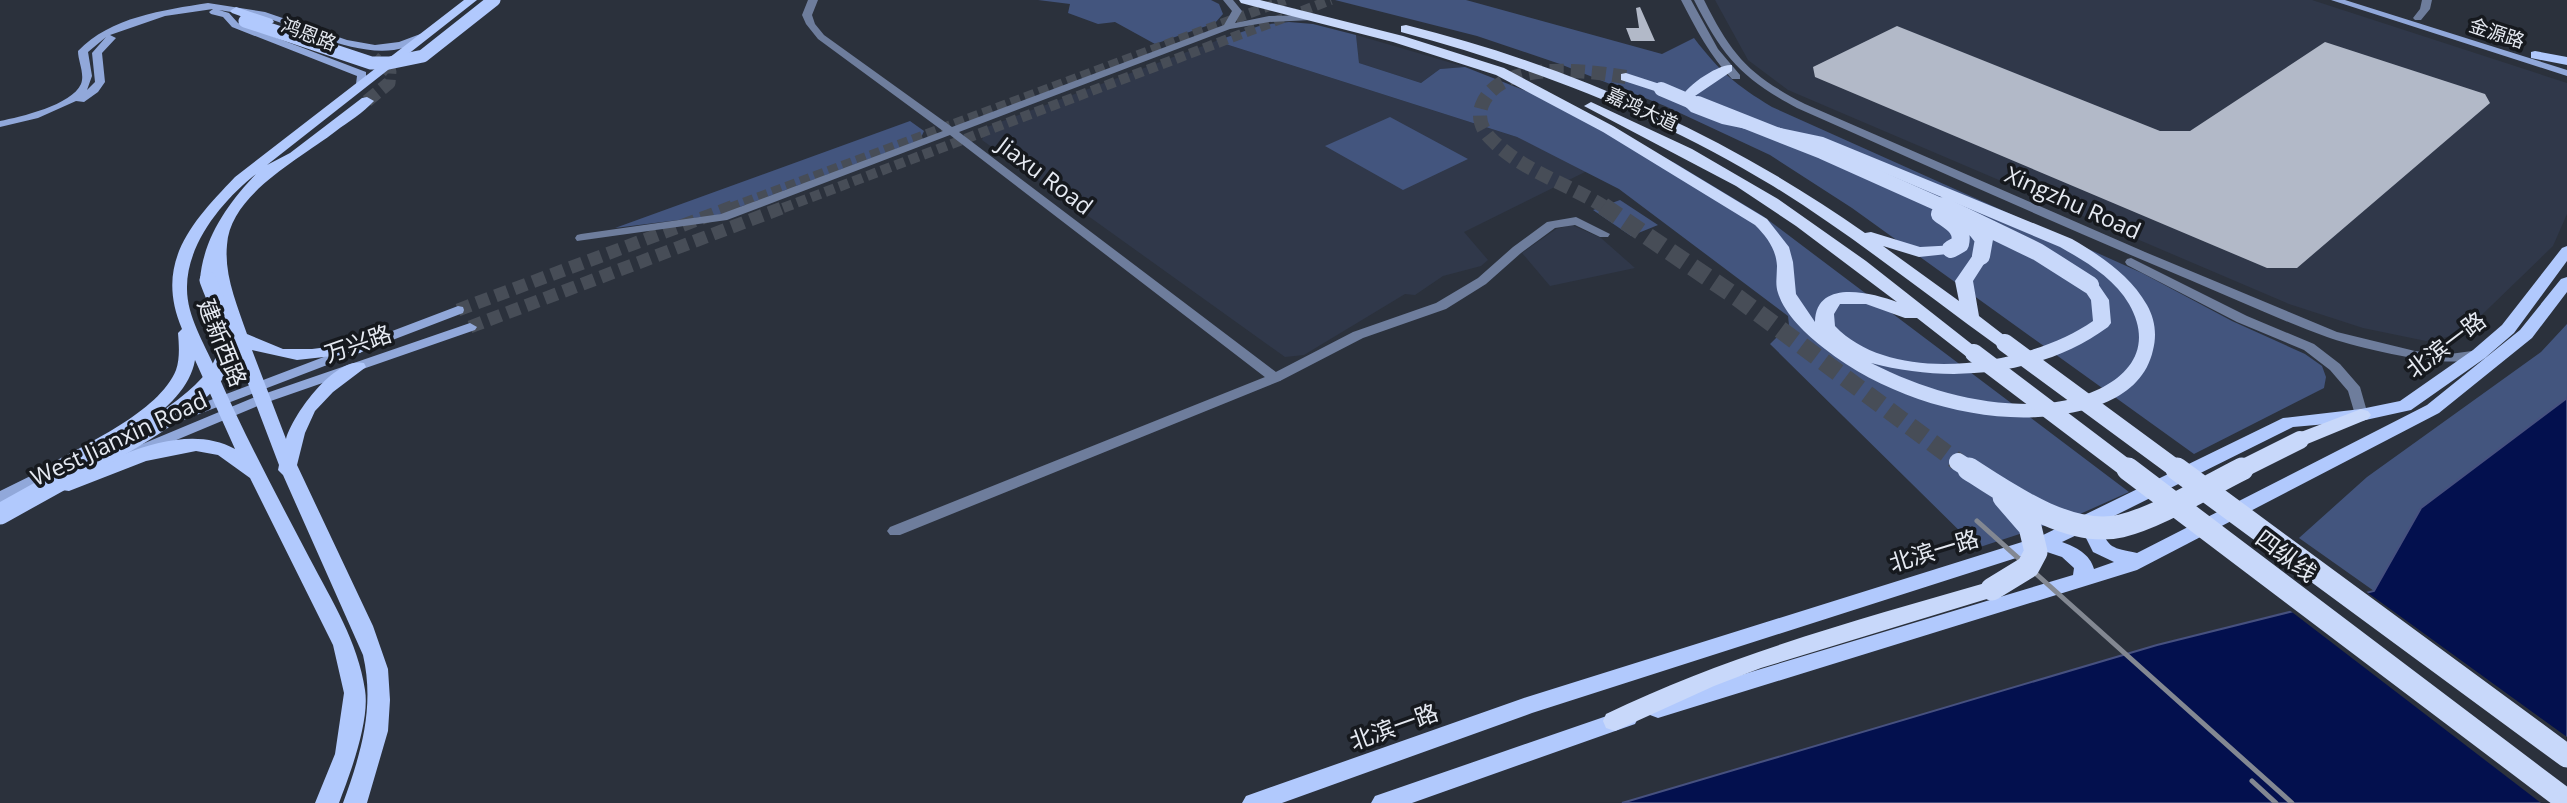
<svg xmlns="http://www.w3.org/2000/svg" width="2567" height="803" viewBox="0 0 2567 803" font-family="'Open Sans','Noto Sans SC',sans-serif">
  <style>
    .built { fill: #30384a }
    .green { fill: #43557e }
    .water { fill: #03104e; stroke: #47517f; stroke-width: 2 }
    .pier { fill: #2b313c }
    .building { fill: #b2b9c8 }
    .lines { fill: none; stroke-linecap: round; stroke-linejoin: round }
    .secondary-tunnel-far1 { stroke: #474d57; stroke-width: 10; stroke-dasharray: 10 5; stroke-linecap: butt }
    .secondary-tunnel { stroke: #474d57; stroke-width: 13; stroke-dasharray: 13 7; stroke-linecap: butt }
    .primary-tunnel { stroke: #474d57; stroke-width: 13; stroke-dasharray: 13 6; stroke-linecap: butt }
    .trunk-tunnel-far1 { stroke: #474d57; stroke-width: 14; stroke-dasharray: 14 7; stroke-linecap: butt }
    .trunk-tunnel { stroke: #474d57; stroke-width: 18; stroke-dasharray: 18 9; stroke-linecap: butt }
    .minor { fill: #6e7d9c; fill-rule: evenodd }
    .tertiary { fill: #6e7d9c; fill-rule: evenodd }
    .secondary { fill: #91a8da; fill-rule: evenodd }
    .primary { fill: #b1c9fd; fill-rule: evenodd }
    .trunk { fill: #c8d8fa; fill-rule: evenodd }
    .rail { stroke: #838892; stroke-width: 5 }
    .primary-bridge-far2 { stroke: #b1c9fd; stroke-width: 13 }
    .primary-bridge-far1 { stroke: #b1c9fd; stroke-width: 17 }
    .primary-bridge { stroke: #b1c9fd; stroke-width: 21 }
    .trunk-bridge-far2 { stroke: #c8d8fa; stroke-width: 14 }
    .trunk-bridge-far1 { stroke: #c8d8fa; stroke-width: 18 }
    .trunk-bridge { stroke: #c8d8fa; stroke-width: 23 }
    .labels { text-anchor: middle; stroke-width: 7; stroke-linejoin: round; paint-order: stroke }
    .far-street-label { font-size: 19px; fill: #e6eaf2; stroke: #16191e }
    .street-label { font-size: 23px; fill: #e6eaf2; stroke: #16191e }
  </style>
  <rect width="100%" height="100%" fill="#2b313c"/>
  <path class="built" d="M1715,0H2312L2567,83V214L2553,246L2462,334L2426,341L2363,328L2289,304L1788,90L1748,60Z
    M1356,35L1401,48L1465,67L1440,69L1421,83L1359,63Z
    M1216,41L1517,137L1587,171L1464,232L1488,260L1481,266L1443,276L1415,295L1405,294L1304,355L1285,357L982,140L987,127Z
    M1572,225L1601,238L1635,268L1550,286L1522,253L1556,229Z"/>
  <path class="green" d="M1038,0H1211L1219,4L1223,14L1215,23L1155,44L1115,22L1098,24L1068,13L1070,4Z
    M1335,0H1466L1662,54L1694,38C1720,72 1736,85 1772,107L2142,273L2232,321L2305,354L2322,366L2326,377L2324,388L2194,454L1852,208L1770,155L1665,106L1560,64L1477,36Z
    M1289,22L1313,24L1356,35L1359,63L1421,83L1440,69L1465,67L1541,97L1675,163L1763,216L2129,492L2080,514L1977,548L1770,344L1789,325L1788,316L1619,189L1517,137L1216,41L1262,25Z
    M1390,117L1468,159L1403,190L1325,146Z
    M910,121L924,131L920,140L718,215L615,228Z
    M1620,200L1658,225L1631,236L1593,210Z
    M2567,324V398L2421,508L2374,591L2299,538L2367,477L2541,352Z"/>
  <path class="water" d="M2567,398V803H1622L2157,645L2374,591L2421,508Z"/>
  <path class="pier" d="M2364,590L2567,737V803H2541L2288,609Z"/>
  <path class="building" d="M1640,7L1655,41H1631L1626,28H1639L1636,8Z
    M1897,26L2160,131H2190L2325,42L2485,94L2490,103L2297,268H2267L1815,77L1813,67Z"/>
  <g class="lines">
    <path class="secondary-tunnel-far1" d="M730,208L1285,0
      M783,208L1331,0"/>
    <path class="secondary-tunnel" d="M458,310L734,206
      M470,327L787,206"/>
    <path class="primary-tunnel" d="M367,101L389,83L390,71L374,58"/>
    <path class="trunk-tunnel-far1" d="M1606,208C1569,184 1522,171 1491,139C1482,130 1477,118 1482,105C1501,58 1588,71 1626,77"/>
    <path class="trunk-tunnel" d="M1603,206L1738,298L1958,462"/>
    <path class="minor" d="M1576,217L1610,234L1608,237H1600L1575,225L1555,228L1521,253L1486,284L1446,309L1363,338L1280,381L900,535H890L887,531L890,527L1270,375L1353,332L1436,303L1478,278L1513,247L1547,222Z"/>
    <path class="tertiary" d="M808,0H818L812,15L815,24L824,35L952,127L1224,25L1232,11L1223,0H1233L1242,11L1235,23L1269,16L1315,15L1317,17L1312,20L1269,22L1230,29L959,132L1280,375L1282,378L1280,381H1270L950,135L727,220L577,241L575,238L577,235L581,234L721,214L943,131L818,39L806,24L802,15Z
      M1681,0H1691L1718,49L1740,75V79H1732C1710,56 1696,29 1681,0Z
      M1694,0H1704C1732,56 1749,75 1805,104L2145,252L2337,332L2415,351L2450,354L2479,350L2486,354C2463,375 2355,347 2327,337C2280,320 2235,299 2190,280C2058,225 1928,166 1797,108C1741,78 1723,57 1694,0Z
      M2422,0H2432L2430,9L2421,20H2415L2413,18L2420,9Z
      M2131,258L2247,316L2314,344L2340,364L2360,387L2368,415L2366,418H2356L2348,391L2330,370L2304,350L2237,322L2127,265L2125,262L2127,259Z"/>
    <path class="secondary" d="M2331,0H2345L2567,70V76Z
      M208,3L265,12L347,40L375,45L399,42L423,33L428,36C379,73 312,30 262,17C248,13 233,13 219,10L229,13L238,23L366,72V84L361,87L356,84L357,76L232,27L223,17L211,14L209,12L213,9L165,16L110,35L116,38L102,53L105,82L98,92L84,102L76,101L38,118L0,127V121C20,117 72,105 81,84C85,74 78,61 78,51C110,17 164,10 208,3ZM106,37L92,53L95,82L87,90L92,76L88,52Z
      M458,306L463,307L464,310L463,313L173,424H163L161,421L163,418Z
      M470,323L477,327L475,330L265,403L138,456L133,458L126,453L128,450L255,397Z
      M63,460L70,465L68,469L0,503V491Z"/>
    <path class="primary" d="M464,0H477L267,165L290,153L362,98L367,97L374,101C363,113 348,122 336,131C300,159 230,194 227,245C224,275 237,305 247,334L283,349H312L360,343L368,348L360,353L297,360L252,350L286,439C293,414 335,356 364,363L366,367L333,392L315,411L305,433L297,465L373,626L388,669L390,700L388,731L367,803H343C361,754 375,707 363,655L283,475L278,470L279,465L241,365L215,282L208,285L200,280C203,239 228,203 256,174C223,200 186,244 187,289C187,316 204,343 215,368C243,433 277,496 310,559C332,601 358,642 365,690C370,721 350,774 339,803H315L335,754L344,693L333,645L250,478L218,455L196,451L146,461L69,491L62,490L60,485L62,480C112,460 182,420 235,449L195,360C186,413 102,450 61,474H47L45,470L47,466C85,444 159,412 176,370C180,359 179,345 178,333L182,329C154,263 191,223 235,177Z
      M236,7L272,19L274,22L268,26L232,13L230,11Z
      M2535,51L2567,57V65L2531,58V52Z
      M2567,246V261L2514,333L2485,358L2411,410L2361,421L2293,427L2100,523C2107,549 2113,548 2137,553L2427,405L2520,330L2561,279L2567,277V292L2532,338L2439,413L2137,570L1658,718L1650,715L1647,709L1650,703L1658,700L2073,575L2074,568L2062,557L2041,550L1532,713L1282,803H1242L1246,796L1527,697L2041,536L2283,418L2361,409L2400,401L2473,350L2502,325L2562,248ZM2083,532L2093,552L2114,562L2094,569C2090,554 2076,547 2062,542Z
      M1627,709L1635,712L1638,718L1635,724L1412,803H1371L1375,796Z"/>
    <path class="trunk" d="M1239,0H1260L1403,36L1504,68L1613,126L1767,219L1789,247L1793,262L1796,294L1815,322C1816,278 1872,293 1897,302L1796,226L1736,186L1584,106L1591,102L1692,149L1778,199L1866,261L1983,353L1974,359L1967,357L1917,318H1905L1866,304H1840L1834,314L1835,326C1894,388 2030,365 2093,321L2091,300L2081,285L2084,281H2096L2109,300L2111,323L2108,327C2041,376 1950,384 1871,363C1923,389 1976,405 2035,404C2088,403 2167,371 2129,304C2114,278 2085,261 2060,247L1813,143L1722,124L1691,112L1680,101C1682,88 1719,63 1732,65V71L1695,96L1694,100L1701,106L1732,118L1823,137L2072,239C2101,256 2130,275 2147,305C2155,319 2157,335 2153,350C2142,401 2082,414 2038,417C1965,421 1882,394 1825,349C1807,335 1785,315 1778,293C1775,284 1777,275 1777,266C1776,249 1767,237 1755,225L1603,132L1496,75L1393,42L1241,3Z
      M1406,25C1571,66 1726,135 1865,233L1871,232L1920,247L1957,245L1959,249L1957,253L1919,257L1883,246L1959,301L1955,281L1975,252H1987L1989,256L1973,281L1979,316L2014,343L2011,347H1999C1924,293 1852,235 1773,186C1657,115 1532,67 1401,32V26Z
      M1626,73L1666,86L1668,89L1661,93L1621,80V74Z
      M2361,409L2368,411L2371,415L2368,419L2300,447L2293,445L2290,440L2293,435Z
      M1992,581L2000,583L2003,589L2000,595L1761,668L1714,686L1615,731L1606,728L1603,721L1606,714C1730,654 1861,619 1992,581Z"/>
    <path class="rail" d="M1977,521L2292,803
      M2252,781L2276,803"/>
    <path class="primary-bridge-far2" d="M245,21L371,63H389L423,56L494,0"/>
    <path class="primary-bridge-far1" d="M78,471C116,450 219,397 226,352C229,328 216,302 208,280"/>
    <path class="primary-bridge" d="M0,514L81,469"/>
    <path class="trunk-bridge-far2" d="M1661,89L1708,109
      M1698,103L1822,152L1947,208"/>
    <path class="trunk-bridge-far1" d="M1943,206L2038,252L2090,285
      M1940,214C1951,222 1964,228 1960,244L1951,249
      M1969,220L1984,239L1981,256
      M2005,343L2179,471
      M1974,353L2130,471
      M1958,462L1972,471
      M2238,471L2300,440"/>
    <path class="trunk-bridge" d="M1969,469C2009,495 2071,538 2121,526C2158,517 2206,487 2242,469
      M2128,469L2567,801
      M2177,469L2567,756
      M1992,589L2028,567L2036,552L2030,527L2004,497"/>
  </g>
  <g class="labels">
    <g class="far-street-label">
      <text transform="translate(2497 33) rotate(18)" y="7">金源路</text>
      <text transform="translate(309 34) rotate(21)" y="7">鸿恩路</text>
      <text transform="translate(1642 109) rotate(25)" y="7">嘉鸿大道</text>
    </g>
    <g class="street-label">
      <text transform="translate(1045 176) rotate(37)" y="8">Jiaxu Road</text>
      <text transform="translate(2073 203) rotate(24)" y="8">Xingzhu Road</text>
      <text transform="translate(222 343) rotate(68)" y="8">建新西路</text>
      <text transform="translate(358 344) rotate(-19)" y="8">万兴路</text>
      <text transform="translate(2446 345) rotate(-37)" y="8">北滨一路</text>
      <text transform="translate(119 439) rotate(-25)" y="8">West Jianxin Road</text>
      <text transform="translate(1934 551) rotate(-17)" y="8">北滨一路</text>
      <text transform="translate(2286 556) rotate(37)" y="8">四纵线</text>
      <text transform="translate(1394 727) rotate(-20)" y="8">北滨一路</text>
    </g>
  </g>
</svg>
